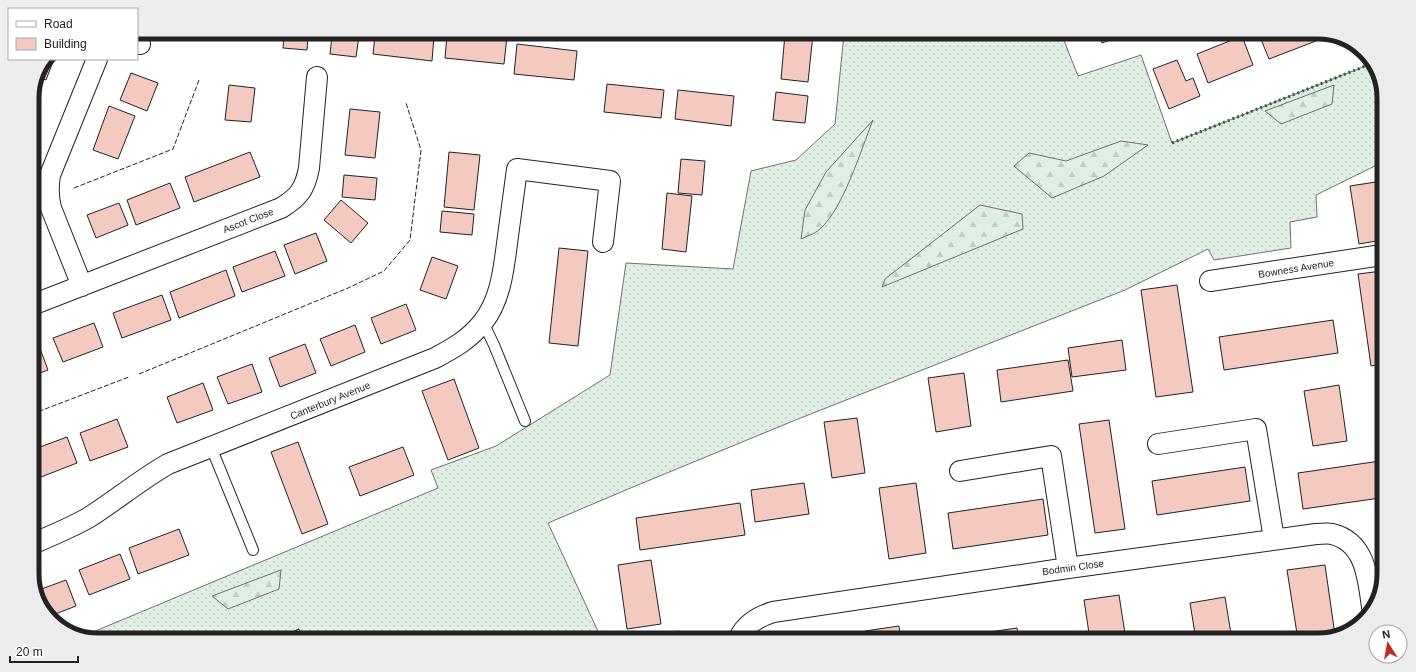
<svg xmlns="http://www.w3.org/2000/svg" width="1416" height="672" viewBox="0 0 1416 672" font-family="Arial,sans-serif">
  <style>
    .grass { fill: url(#grass-dots); stroke: #6f6f6f }
    .forest { fill: url(#forest-firs); stroke: #6f6f6f }
    .pitch { fill: #e0efe3; stroke: #6f6f6f }
    .building { fill: #f3c9c0; stroke: #222 }
    .lines { fill: none; stroke-linecap: round; stroke-linejoin: round }
    .service-casing { stroke: #222; stroke-width: 12 }
    .minor-casing { stroke: #222; stroke-width: 22 }
    .service { stroke: #fff; stroke-width: 10 }
    .minor { stroke: #fff; stroke-width: 20 }
    .hedge { stroke: #2f5e38; stroke-width: 3; stroke-dasharray: 2 3; stroke-linecap: butt }
    .fence { stroke: #222; stroke-width: 1; stroke-dasharray: 5 2; stroke-linecap: butt }
    .labels { text-anchor: middle; stroke-width: 3; stroke-linejoin: round; paint-order: stroke }
    .street-label { font-size: 10px; fill: #222; stroke: #fff }
    .rim { fill: none; stroke: #222; stroke-width: 5 }
  </style>
  <defs>
    <pattern id="grass-dots" width="8" height="8" patternUnits="userSpaceOnUse"><rect width="8" height="8" fill="#e0efe3"/><path d="M2 2h.1M6 6h.1" fill="none" stroke="#c0cdc2" stroke-width="1.8" stroke-linecap="round"/></pattern>
    <pattern id="forest-firs" width="22" height="20" patternUnits="userSpaceOnUse"><rect width="22" height="20" fill="#e0efe3"/><path d="M5 1l3.5 6h-7zM16 11l3.5 6h-7z" fill="#c0cdc2"/></pattern>
  </defs>
  <rect width="100%" height="100%" fill="#fff"/>
  <path class="grass" d="M1061,33L1078,76L1141,55L1172,143L1373,63L1384,94L1383,162L1316,195L1317,217L1290,222L1291,248L1214,260L1208,249L1125,290L798,419L633,487L548,523L602,640H304L299,629L276,640H98L81,637L438,488L431,470L496,446L610,375L626,263L733,269L751,171L796,160L835,124L844,34Z"/>
  <path class="forest" d="M1334,85L1332,104L1281,124L1265,111Z
    M873,120C861,150 843,209 820,229C815,234 807,236 801,239L805,210L826,172Z
    M1121,141L1148,145L1104,176L1052,198L1014,166L1029,153L1066,161Z
    M980,205L1022,214L1023,229L882,287L885,279Z
    M281,570L279,589L228,609L212,596Z"/>
  <path class="pitch" d="M299,629L304,640H276Z"/>
  <path class="building" d="M1258,32H1312L1316,41L1269,59Z
    M1098,33H1129L1102,43Z
    M785,34H813L808,82L781,79Z
    M447,35L507,36L504,64L445,58Z
    M284,36H308L307,50L283,48Z
    M332,36H359L356,57L330,54Z
    M375,36H434L432,61L373,54Z
    M1242,36L1253,65L1208,83L1197,54Z
    M517,44L577,51L574,80L514,74Z
    M48,59H54L46,80L40,78Z
    M1177,60L1186,81L1193,78L1200,96L1169,109L1153,69Z
    M131,73L158,83L147,111L120,100Z
    M607,84L664,90L661,118L604,112Z
    M229,85L255,88L251,122L225,120Z
    M35,87L40,89L32,109V94Z
    M678,90L734,96L731,126L675,119Z
    M776,92L808,96L805,123L773,120Z
    M109,106L135,116L118,159L93,150Z
    M350,109L380,112L375,158L345,155Z
    M250,152L260,177L194,202L185,177Z
    M449,152L480,155L474,210L444,207Z
    M681,159L705,161L702,195L678,193Z
    M344,175L377,178L375,200L342,197Z
    M1382,181L1383,189L1382,240L1359,244L1350,186Z
    M170,183L180,208L136,225L127,200Z
    M667,193L692,196L686,252L662,249Z
    M341,200L368,223L351,243L324,220Z
    M119,203L128,225L96,238L87,215Z
    M442,211L474,214L472,235L440,232Z
    M316,233L327,261L295,274L284,245Z
    M559,248L588,251L578,346L549,343Z
    M275,251L285,276L242,292L233,267Z
    M432,257L458,266L446,299L420,290Z
    M226,270L235,296L179,318L170,292Z
    M1382,271L1381,364L1371,366L1358,274Z
    M1177,285L1193,392L1156,397L1141,290Z
    M162,295L171,320L122,338L113,313Z
    M406,304L416,330L381,344L371,318Z
    M1333,320L1338,353L1224,370L1219,337Z
    M94,323L103,347L63,362L53,338Z
    M355,325L365,352L331,366L320,339Z
    M1122,340L1126,370L1072,377L1068,348Z
    M38,343L48,370L32,376V345Z
    M305,344L316,373L280,387L269,358Z
    M1068,360L1073,391L1001,402L997,370Z
    M252,364L262,392L228,404L217,377Z
    M964,373L971,426L936,432L928,378Z
    M454,379L479,448L448,460L422,391Z
    M203,383L213,410L177,423L167,397Z
    M1339,385L1347,441L1313,446L1304,391Z
    M857,418L865,473L832,478L824,422Z
    M117,419L128,447L90,461L80,433Z
    M1109,420L1125,529L1095,533L1079,424Z
    M67,437L77,463L41,477L32,453V450Z
    M298,442L328,524L302,534L271,452Z
    M403,447L414,475L360,496L349,467Z
    M1380,461V498L1303,509L1298,473Z
    M1245,467L1250,501L1157,515L1152,481Z
    M804,483L809,514L755,522L751,490Z
    M916,483L926,553L889,559L879,488Z
    M1043,499L1048,535L953,549L948,513Z
    M740,503L745,535L640,550L636,518Z
    M179,529L189,555L138,574L129,548Z
    M120,554L130,579L89,595L79,570Z
    M651,560L661,624L627,629L618,565Z
    M1325,565L1335,635L1318,640H1298L1287,570Z
    M66,580L76,606L50,616L43,611L36,591Z
    M1119,595L1126,640H1090L1084,600Z
    M1225,597L1232,640H1196L1190,603Z
    M899,626L901,640H866L865,631Z
    M1017,628L1019,640H983L982,633Z
    M679,631L680,640H644L643,636Z"/>
  <g class="lines">
    <defs>
      <path id="service" d="M483,322L494,345L525,421
        M211,447L253,550"/>
      <path id="minor" d="M137,43L140,44
        M1210,281L1382,255
        M82,286L51,208C48,196 48,187 50,175L97,59
        M32,305L281,208C299,197 305,189 309,168L317,77
        M1158,444L1256,429L1274,539
        M960,471L1051,456L1068,568
        M32,544C51,536 70,528 88,518C115,501 140,480 168,464L435,358C452,349 470,339 483,322C502,298 504,265 508,236C511,214 514,192 517,169L610,181L603,242
        M738,640C745,624 758,617 773,612L1068,568L1316,534C1321,534 1327,533 1332,534C1366,542 1368,579 1372,607"/>
    </defs>
    <use href="#service" class="service-casing"/>
    <use href="#minor" class="minor-casing"/>
    <use href="#service" class="service"/>
    <use href="#minor" class="minor"/>
    <path class="hedge" d="M1172,143L1373,63"/>
    <path class="fence" d="M74,188L173,149L199,80
      M139,374L348,288L384,271L410,240L421,150L406,103
      M32,414L129,377
      M276,640L299,629"/>
  </g>
  <g class="labels">
    <g class="street-label">
      <text transform="translate(248 220) rotate(-21)" y="4">Ascot Close</text>
      <text transform="translate(1296 268) rotate(-9)" y="4">Bowness Avenue</text>
      <text transform="translate(330 400) rotate(-22)" y="4">Canterbury Avenue</text>
      <text transform="translate(1073 567) rotate(-8)" y="4">Bodmin Close</text>
    </g>
  </g>
  <path d="M0 0H1416V672H0ZM98 39H1318A59 59 0 0 1 1377 98V574A59 59 0 0 1 1318 633H98A59 59 0 0 1 39 574V98A59 59 0 0 1 98 39Z" fill="#ededed" fill-rule="evenodd"/>
  <path class="rim" d="M98 39H1318A59 59 0 0 1 1377 98V574A59 59 0 0 1 1318 633H98A59 59 0 0 1 39 574V98A59 59 0 0 1 98 39Z"/>
  <rect x="8" y="8" width="130" height="52" fill="#ffffff" stroke="#a7a7a7"/>
  <rect x="16" y="21" width="20" height="6" fill="#ffffff" stroke="#a7a7a7"/>
  <text x="44" y="28" font-size="12" fill="#222222">Road</text>
  <rect x="16" y="38" width="20" height="12" fill="#f3c9c0" stroke="#a7a7a7"/>
  <text x="44" y="48" font-size="12" fill="#222222">Building</text>
  <g transform="translate(1388 644) rotate(349)"><circle r="19" fill="#ffffff" stroke="#a7a7a7"/>
  <path d="M0-3L7 15L0 10L-7 15Z" fill="#c62828"/>
  <text y="-6" font-size="11" font-weight="bold" text-anchor="middle" fill="#222222">N</text>
  </g>
  <path d="M10 656v6h68v-6" fill="none" stroke="#222222" stroke-width="2"/>
  <text x="16" y="656" font-size="12" fill="#222222" stroke="#ffffff" stroke-width="3" paint-order="stroke">20 m</text>
</svg>
